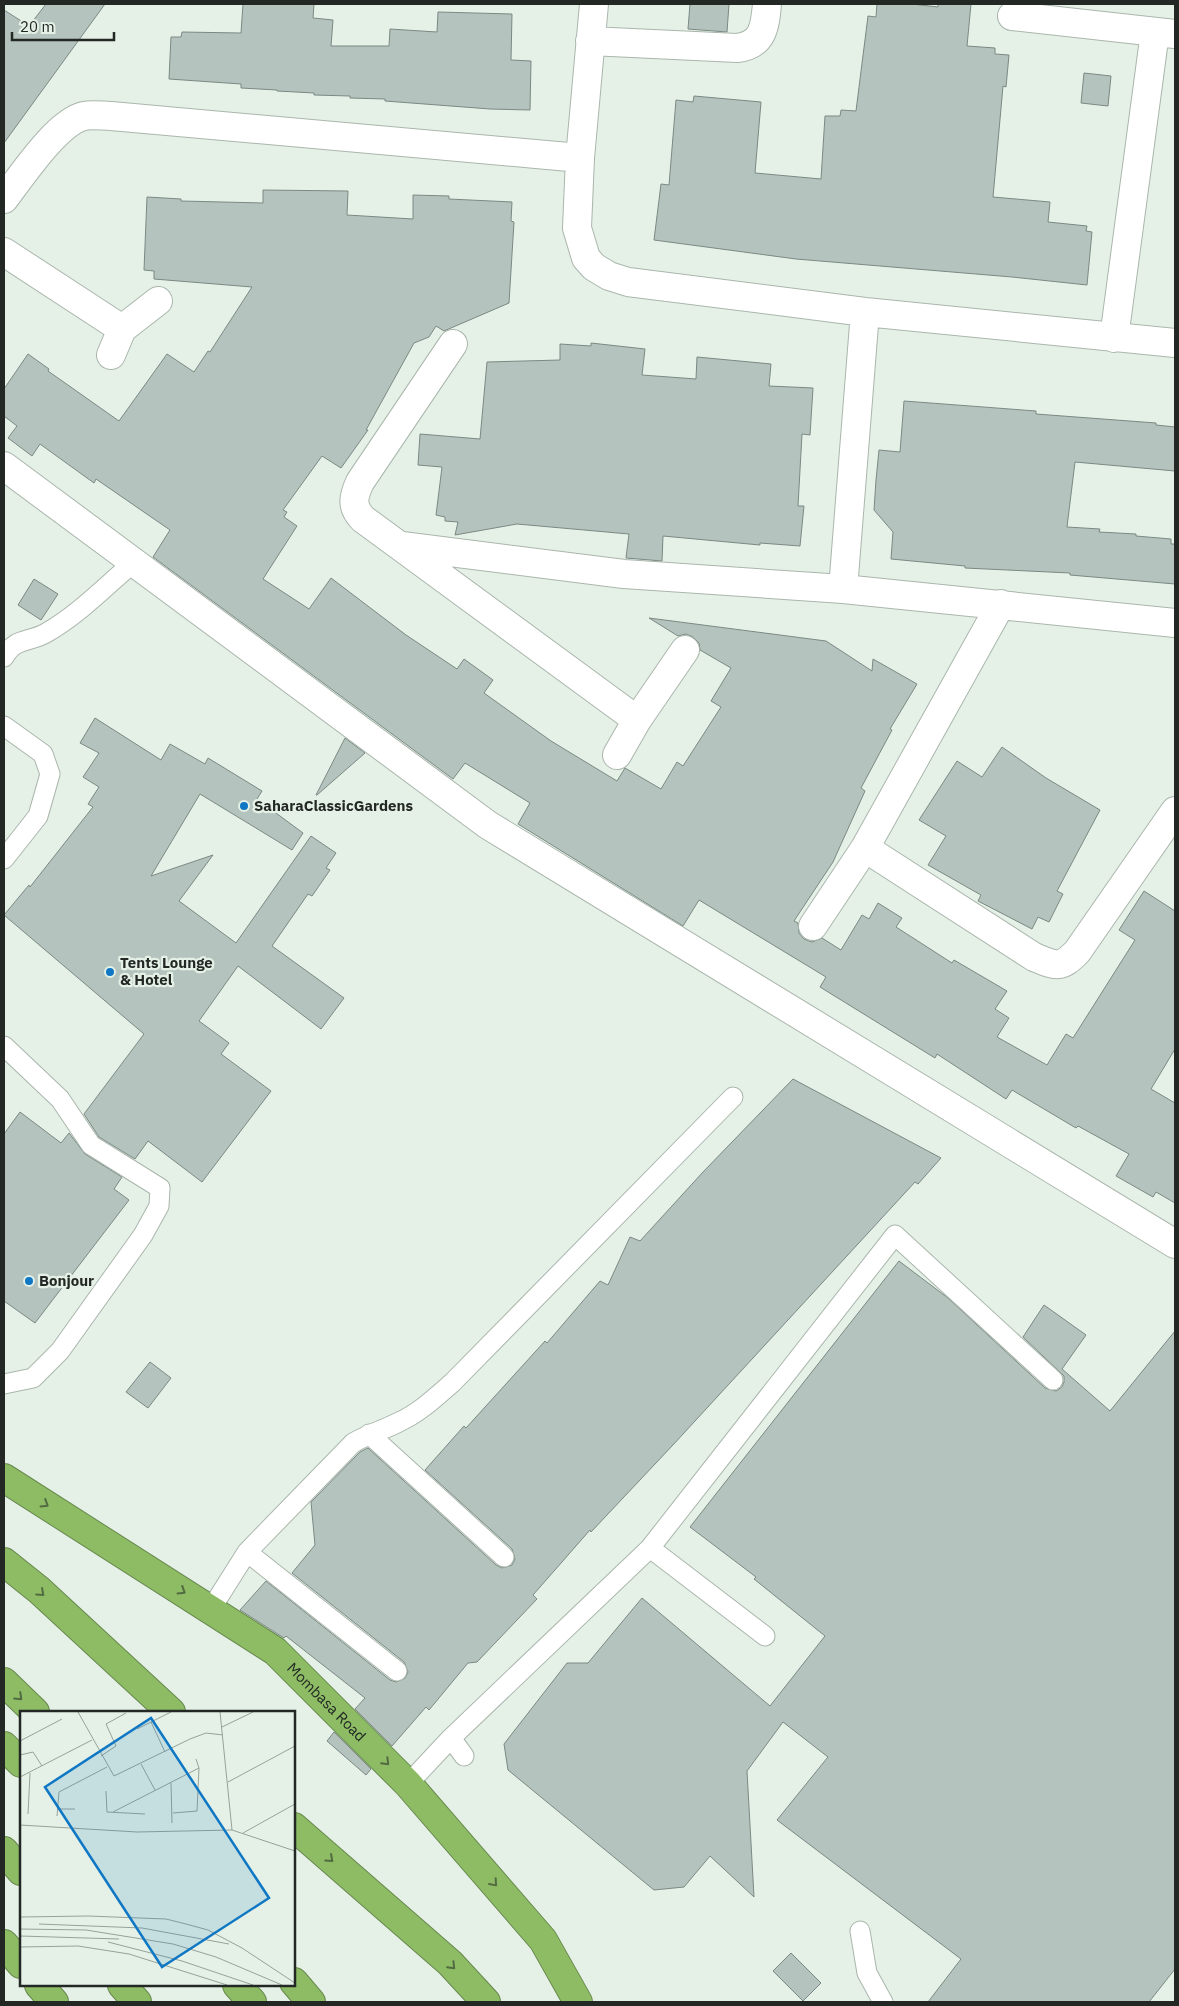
<svg xmlns="http://www.w3.org/2000/svg" width="1179" height="2006" viewBox="0 0 1179 2006" font-family="'IBM Plex Sans',sans-serif">
  <style>
    .building { fill: #b4c3bd; stroke: #7b8984 }
    .lines { fill: none; stroke-linecap: round; stroke-linejoin: round }
    .lane-casing { stroke: #aab6ac; stroke-width: 21 }
    .street-casing { stroke: #aab6ac; stroke-width: 30 }
    .highway-casing { stroke: #68884e; stroke-width: 30 }
    .lane { stroke: #fff; stroke-width: 19 }
    .street { stroke: #fff; stroke-width: 28 }
    .highway { stroke: #8dbc65; stroke-width: 28 }
    .oneway { stroke: #536b41 }
    .poi-dot { fill: #0f77c3; stroke: #e5f1e7; stroke-width: 2 }
    .labels { text-anchor: middle; stroke-width: 4.5; stroke-linejoin: round; paint-order: stroke }
    .poi-label { font-size: 15px; font-weight: bold; fill: #232824; stroke: #e5f1e7; text-anchor: start }
    .street-label { font-size: 15px; fill: #232824; stroke: #e5f1e7 }
    .inset-road { fill: none; stroke: #97a199; stroke-width: 1 }
    .view { fill: #0f77c3; fill-opacity: 0.15; stroke: #0f77c3; stroke-width: 2.5 }
    .inset-edge { fill: none; stroke: #232824; stroke-width: 2.5 }
  </style>
  <rect width="100%" height="100%" fill="#e5f1e7"/>
  <path class="building" d="M46,4H105L4,143V10L29,26Z
    M243,4H314L313,18L333,20L331,46H389L390,29L437,32L438,12L512,14L511,60L531,61L530,110L490,109L385,101V99L350,98V96L314,95V93L277,91V90L241,88V84L169,79L171,37H181L182,32L241,33Z
    M690,4H729L727,32L688,29Z
    M877,4H912L938,7V4H971L967,46L995,48V54L1009,55L1006,87L1003,86L993,197L1050,202L1048,222L1087,226L1086,231L1092,232L1087,285L1012,277L796,259L654,240L661,184L669,185L676,100L693,102L694,96L761,102L755,173L821,179L825,116H840L841,110L856,111L868,16L876,17Z
    M1084,73L1111,76L1108,106L1081,103Z
    M263,190L348,191L347,215L413,219V195L449,196V199L512,202L511,221L514,222L509,303L444,331L436,326L429,337L414,343L366,430H368L341,468L322,456L283,510L287,512L284,517L297,526L263,579L309,609L331,578L406,635L457,669L464,659L493,680L484,693L551,741L617,781L625,768L661,789L677,762L683,766L721,707L711,701L731,668L700,650L699,643L693,637L686,634L678,636L649,618L826,641L872,671L873,659L917,684L890,729L892,730L861,788L865,791L833,862L794,921L798,923L799,933L804,939L812,942L822,938L841,950L862,915L869,919L878,903L902,918L896,927L952,963L954,960L1007,991L995,1009L1009,1018L997,1037L1047,1065L1066,1034L1073,1038L1135,940L1119,930L1144,891L1175,911V1049L1151,1089L1175,1103V1203L1156,1192L1153,1197L1116,1176L1129,1154L1078,1126L1076,1128L1012,1090L1006,1099L937,1054L935,1058L820,987L826,977L699,900L683,926L518,824L530,803L465,763L453,779L153,557L170,530L96,479L94,483L40,444L32,456L8,438L17,426L4,416V389L28,354L49,369L48,371L119,421L167,354L194,372L208,351L210,352L252,287L154,279V271L144,270L147,197L181,199V201L263,203Z
    M591,343L645,349L642,375L696,379L697,357L771,364L769,386L813,388L810,435L802,434L798,506H804L800,546L760,543V545L663,536L662,561L626,558L629,534L517,524L455,535L458,522L445,521V517L436,515L442,467L418,465L420,434L480,439L487,362L560,360V344L591,346Z
    M904,401L1036,411V414L1156,423V425L1175,427V471L1075,462L1067,527L1100,529L1099,532L1136,534V536L1171,539V544H1175V584L1070,575V573L965,568V566L891,559L893,532L874,510L876,480L879,450L900,452Z
    M34,579L58,594L41,620L18,605Z
    M95,718L161,760L170,744L205,764L208,758L262,791L257,799L303,833L292,850L200,794L151,876L213,855L179,901L236,943L311,836L336,853L326,868L330,870L312,896L308,894L272,946L344,998L321,1029L238,966L199,1021L229,1043L221,1054L271,1091L202,1182L148,1141L135,1159L99,1137L84,1114L144,1034L4,915L29,885L30,887L93,807L88,804L99,787L83,777L99,753L80,743Z
    M345,738L365,753L317,795H316Z
    M1002,747L1046,778L1100,810L1057,891L1063,894L1049,922L1038,917L1032,929L978,901L981,895L928,865L946,836L919,820L957,761L982,777Z
    M793,1079L941,1158L918,1184L915,1182L672,1446L591,1532L590,1530L533,1595L537,1599L477,1662L468,1663L429,1710L426,1707L392,1746L355,1709L365,1698L286,1636L284,1638L240,1610L266,1581L390,1680L396,1682L405,1678L408,1672L404,1662L292,1573L315,1545L311,1502L360,1452L368,1448L496,1565L502,1568L512,1565L515,1559L512,1549L425,1470L464,1426L466,1428L545,1341L547,1343L600,1281L608,1285L630,1237L640,1241L703,1172Z
    M20,1112L61,1143L69,1133L85,1154L122,1177L114,1189L129,1200L35,1323L4,1301V1134Z
    M899,1261L948,1298L1045,1388L1056,1391L1062,1387L1064,1382V1376L1023,1337L1044,1305L1086,1335L1062,1369L1110,1411L1175,1331V1969L1149,2002H928L961,1959L777,1820L828,1757L783,1722L747,1771L754,1897L710,1856L684,1887L654,1890L508,1770L504,1744L567,1663H588L642,1598L770,1706L825,1636L754,1579L756,1577L690,1527Z
    M150,1362L171,1378L148,1408L126,1392Z
    M334,1732L371,1769L366,1775L327,1741Z
    M791,1953L821,1983L803,2001L773,1971Z"/>
  <g class="lines">
    <defs>
      <path id="lane" d="M4,657C16,637 28,643 46,633C78,615 106,586 134,562
        M4,726L43,754L50,774L38,816L4,859
        M4,1046L60,1099L91,1145L160,1188L159,1206L143,1235L60,1351L33,1378L4,1384
        M369,1434L504,1557
        M650,1548L765,1636
        M247,1552L397,1671
        M211,1609L247,1552L353,1443C368,1434 384,1430 399,1422C419,1413 436,1397 452,1383L733,1097
        M451,1738L464,1756
        M408,1784L451,1738L650,1548L895,1235L1053,1380
        M860,1931L867,1973L883,2002"/>
      <path id="street" d="M594,4L580,158L577,228L586,258L594,267L609,276L628,282L865,312L1175,343
        M1012,16L1175,34
        M590,41L737,48C763,45 765,27 767,4
        M4,199C21,177 57,122 84,116C92,114 103,116 111,116L580,158
        M4,252L122,329
        M1114,338L1155,32
        M453,344L360,482C353,497 351,507 363,519L637,720
        M111,355L122,329L158,301
        M4,466L488,825L1175,1244
        M402,546L624,574L843,589L1175,623
        M843,589L865,312
        M617,755L637,720L685,650
        M865,848L1034,957C1056,966 1060,969 1077,952L1175,811
        M813,926L865,848L1001,604"/>
      <g id="highway">
        <path id="s1" d="M4,1478L275,1651L408,1784L543,1940L578,2002"/>
        <path d="M4,1562L39,1590L171,1712"/>
        <path d="M4,1682L35,1712"/>
        <path d="M4,1746L21,1763"/>
        <path d="M294,1827L450,1963L486,2002"/>
        <path d="M4,1851L21,1871"/>
        <path d="M4,1944L21,1964"/>
        <path d="M294,1982L311,2002"/>
        <path d="M39,1985L54,2002"/>
        <path d="M122,1985L137,2002"/>
        <path d="M237,1985L252,2002"/>
      </g>
    </defs>
    <use href="#lane" class="lane-casing"/>
    <use href="#street" class="street-casing"/>
    <use href="#highway" class="highway-casing"/>
    <use href="#lane" class="lane"/>
    <use href="#street" class="street"/>
    <use href="#highway" class="highway"/>
  </g>
  <defs><path id="oneway-chevron" d="M-2-3.5L2.5 0L-2 3.5" fill="none" stroke-width="1.6" stroke-linecap="round" stroke-linejoin="round" transform="scale(1.25)"/></defs>
  <g class="oneway">
    <use href="#oneway-chevron" transform="translate(45 1504) rotate(32)"/>
    <use href="#oneway-chevron" transform="translate(182 1591) rotate(32)"/>
    <use href="#oneway-chevron" transform="translate(41 1593) rotate(42)"/>
    <use href="#oneway-chevron" transform="translate(19 1697) rotate(44)"/>
    <use href="#oneway-chevron" transform="translate(386 1762) rotate(45)"/>
    <use href="#oneway-chevron" transform="translate(330 1859) rotate(42)"/>
    <use href="#oneway-chevron" transform="translate(494 1883) rotate(49)"/>
    <use href="#oneway-chevron" transform="translate(452 1966) rotate(46)"/>
  </g>
  <g class="poi-dot">
    <circle cx="244" cy="806" r="5"/>
    <circle cx="110" cy="972" r="5"/>
    <circle cx="29" cy="1281" r="5"/>
  </g>
  <g class="labels">
    <g class="poi-label">
      <text x="254" y="811">SaharaClassicGardens</text>
      <text x="120" y="968">Tents Lounge<tspan x="120" dy="17">&amp; Hotel</tspan></text>
      <text x="39" y="1286">Bonjour</text>
    </g>
    <g class="street-label">
      <text dy="5" stroke="none"><textPath href="#s1" startOffset="394">Mombasa Road</textPath></text>
    </g>
  </g>
  <g transform="translate(20 1711)">
    <rect width="275" height="275" fill="#e5f1e7"/>
    <path class="inset-road" d="M58,1L94,65L170,28L186,22L203,24M200,1L212,119M131,11L145,41M202,16L233,1M117,18L151,1M0,30L42,8M0,44L13,41L22,55M81,45L96,35L86,13L106,2M121,53L135,79M0,66L72,29M208,71L275,35M151,72L152,112M86,80L87,101L125,103M37,98H55M93,101L179,57M153,102L177,100L179,57L176,48M8,103L10,62M37,105L39,81L87,56M0,114L117,121L212,119L275,140M223,122L275,93M0,206L68,205L146,208L166,213L188,219L222,237L275,272M19,213L122,217L209,233M0,218L66,219L153,233L196,246L262,274M0,225L99,228M88,231L162,250L233,274M0,236L58,235L109,243L207,274"/>
    <path class="view" d="M131,7L249,187L142,256L25,76Z"/>
    <rect width="275" height="275" class="inset-edge"/>
  </g>
  <rect width="1179" height="2006" fill="none" stroke="#232824" stroke-width="10"/>
  <path d="M12 32v8h102v-8" fill="none" stroke="#232824" stroke-width="2.5"/>
  <text x="20" y="32" font-size="15" fill="#232824" stroke="#e5f1e7" stroke-width="4" paint-order="stroke">20 m</text>
</svg>
